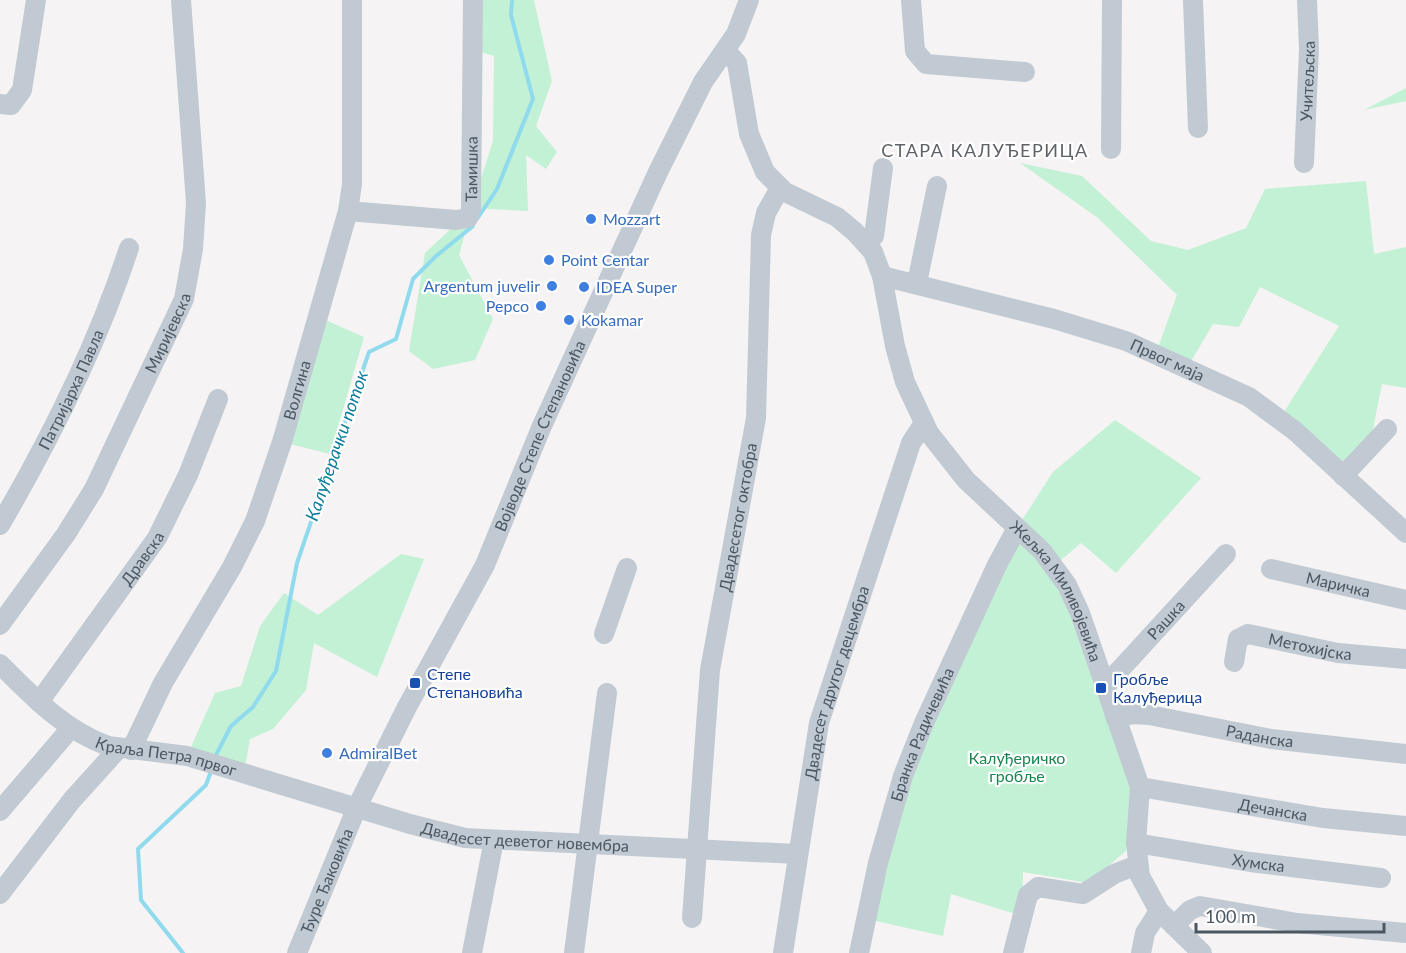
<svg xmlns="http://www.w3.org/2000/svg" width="1406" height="953" viewBox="0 0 1406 953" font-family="Lato,sans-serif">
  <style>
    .green { fill: #c3f1d5 }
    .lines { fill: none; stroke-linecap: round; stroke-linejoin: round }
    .stream { stroke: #90daee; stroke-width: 4 }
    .minor { stroke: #c1cad2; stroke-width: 20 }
    .shop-dot { fill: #3f7fe0; stroke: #fff; stroke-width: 2 }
    .transit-dot { fill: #1a4fb4; stroke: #fff; stroke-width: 2 }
    .labels { text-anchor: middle; stroke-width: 4.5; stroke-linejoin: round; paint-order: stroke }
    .street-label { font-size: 16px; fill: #4a5661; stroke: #fff }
    .shop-label { font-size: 16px; fill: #366cbe; stroke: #fff; text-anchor: start }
    .transit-label { font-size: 16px; fill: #164399; stroke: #fff; text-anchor: start }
    .park-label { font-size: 16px; fill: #17864f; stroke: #fff }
    .neighbourhood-label { font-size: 18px; letter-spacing: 1.5px; fill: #5f6368; stroke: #fff }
    .water-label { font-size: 18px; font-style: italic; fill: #0c7c9b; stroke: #fff }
  </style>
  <rect width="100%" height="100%" fill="#f5f3f3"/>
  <path class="green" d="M473,0H534L552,81L536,126L557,152L546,169L526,155L528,211L472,208L459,255L493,319L475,360L433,369L409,351L425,253L471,210L493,141L494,56L473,50Z
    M1406,88V101L1364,110Z
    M1020,163L1082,176L1151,241L1188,250L1246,228L1265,189L1366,181L1374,254L1406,247V388L1382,384L1369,449L1343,476L1280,418L1339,326L1260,287L1239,327L1213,324L1187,368L1156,353L1177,295L1098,218Z
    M316,316L364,337L330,454L282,442Z
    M1115,420L1201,478L1116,573L1081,543L1054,566L1017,528L1053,472Z
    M1016,538L1047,565L1073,608L1133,792L1126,851L1088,883L1023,872L1022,916L951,894L943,936L867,919L894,804Z
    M401,554L424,559L377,677L314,643L306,690L273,729L250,739L244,773L187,756L215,693L241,686L260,626L284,593L318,615Z"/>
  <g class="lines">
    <path class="stream" d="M477,219L497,189L533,99L511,15L512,0
      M217,753L231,726L253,707L276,671L297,563L369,352L396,339L413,279L436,256L473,226
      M183,953L141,900L138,849L206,785L210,774"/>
    <g class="minor">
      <path d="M911,0L915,51L926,64L1025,72"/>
      <path d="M1193,0L1198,128"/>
      <path id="s1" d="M726,51L737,63L749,134L765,172L785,192L837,217L855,232L873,252L882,276L895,346L905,382L929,433L966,480L1042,551L1067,585L1080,613L1140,787L1136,843L1140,876L1159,911L1202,953"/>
      <path d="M0,104L11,105L22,90L36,0"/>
      <path d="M1111,149L1112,0"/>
      <path id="s2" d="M1304,163L1309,49L1307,0"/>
      <path id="s3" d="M348,211L456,220L468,218L471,210L473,0"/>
      <path d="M866,243L874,236L883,168"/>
      <path id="s4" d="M882,276L1054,319L1126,341L1249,397L1295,431L1406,533"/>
      <path d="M917,283L937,186"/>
      <path d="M1343,476L1387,429"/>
      <path id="s5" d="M0,525C52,436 97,346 129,248"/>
      <path id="s6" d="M1271,569L1406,600"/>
      <path id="s7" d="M0,625L66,534L94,489L184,299L193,249L196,203L181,0"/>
      <path d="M604,634L627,568"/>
      <path id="s8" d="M1234,662L1238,639L1248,634L1338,653L1406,659"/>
      <path id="s9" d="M0,664C32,696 64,730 108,746L187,756L410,824L465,838L797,854"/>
      <path id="s10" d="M1105,686L1226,554"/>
      <path id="s11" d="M39,702L157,538L188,475L218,399"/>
      <path id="s12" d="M1115,717L1134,714L1149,715L1271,739L1406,754"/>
      <path id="s13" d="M131,750L163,683L232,567L255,521L282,442L348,211L352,184V0"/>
      <path id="s14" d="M1140,787L1323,818L1406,826"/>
      <path d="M0,811L71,728"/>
      <path id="s15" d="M1136,843L1250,862L1381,878"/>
      <path d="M0,894L72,800L119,748"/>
      <path id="s16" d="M692,918L710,670L756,418L761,235L766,213L780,188"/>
      <path d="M1174,926L1190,910L1200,906L1297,923L1406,933"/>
      <path id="s17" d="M297,953L357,807L407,707L485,565L541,428L658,172L703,82L736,34L749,0"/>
      <path d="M472,953L494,840"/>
      <path d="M574,953L607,693"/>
      <path id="s18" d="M783,953L819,723L911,443L924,423"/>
      <path id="s19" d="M859,953L878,863L903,776L924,723L997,565L1017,528"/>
      <path d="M1013,953L1028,895L1038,887L1083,894L1114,874L1137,865"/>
      <path d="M1141,953L1145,933L1159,911"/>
    </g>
  </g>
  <g class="shop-dot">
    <circle cx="591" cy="219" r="6"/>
    <circle cx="549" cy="260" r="6"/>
    <circle cx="552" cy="286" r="6"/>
    <circle cx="584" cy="287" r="6"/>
    <circle cx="541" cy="306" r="6"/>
    <circle cx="569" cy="320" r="6"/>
    <circle cx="327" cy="753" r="6"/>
  </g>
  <g class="transit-dot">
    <rect x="409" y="677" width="12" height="12" rx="3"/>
    <rect x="1095" y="682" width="12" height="12" rx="3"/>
  </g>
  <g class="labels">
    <g class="street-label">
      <text dy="6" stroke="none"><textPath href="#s2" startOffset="82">Учитељска</textPath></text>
      <text dy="6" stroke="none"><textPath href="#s3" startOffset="170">Тамишка</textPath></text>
      <text dy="6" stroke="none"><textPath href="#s7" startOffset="338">Миријевска</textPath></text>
      <text dy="6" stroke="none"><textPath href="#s4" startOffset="298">Првог маја</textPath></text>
      <text dy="6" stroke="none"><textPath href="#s5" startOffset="153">Патријарха Павла</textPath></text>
      <text dy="6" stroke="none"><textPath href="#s13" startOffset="398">Волгина</textPath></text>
      <text dy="6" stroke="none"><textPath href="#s17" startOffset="572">Војводе Степе Степановића</textPath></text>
      <text dy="6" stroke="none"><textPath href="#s16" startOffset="404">Двадесетог октобра</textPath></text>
      <text dy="6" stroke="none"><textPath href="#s11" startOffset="177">Дравска</textPath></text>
      <text dy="6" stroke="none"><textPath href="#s6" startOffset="69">Маричка</textPath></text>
      <text dy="6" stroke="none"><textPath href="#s1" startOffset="662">Жељка Миливојевића</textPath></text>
      <text dy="6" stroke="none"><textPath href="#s10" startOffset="90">Рашка</textPath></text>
      <text dy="6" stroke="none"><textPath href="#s8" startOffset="98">Метохијска</textPath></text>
      <text dy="6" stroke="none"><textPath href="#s18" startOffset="276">Двадесет другог децембра</textPath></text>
      <text dy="6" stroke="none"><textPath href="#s19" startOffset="228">Бранка Радичевића</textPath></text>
      <text dy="6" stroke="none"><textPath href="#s12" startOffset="147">Раданска</textPath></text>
      <text dy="6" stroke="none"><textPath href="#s9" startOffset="196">Краља Петра првог</textPath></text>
      <text dy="6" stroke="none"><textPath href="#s14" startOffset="135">Дечанска</textPath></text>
      <text dy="6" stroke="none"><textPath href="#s9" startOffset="566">Двадесет деветог новембра</textPath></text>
      <text dy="6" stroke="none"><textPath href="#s15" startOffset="124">Хумска</textPath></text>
      <text dy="6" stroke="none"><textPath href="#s17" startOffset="78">Ђуре Ђаковића</textPath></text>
    </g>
    <g class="shop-label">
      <text x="603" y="225">Mozzart</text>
      <text x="561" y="266">Point Centar</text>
      <text x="540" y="292" text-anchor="end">Argentum juvelir</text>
      <text x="596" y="293">IDEA Super</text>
      <text x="529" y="312" text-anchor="end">Pepco</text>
      <text x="581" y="326">Kokamar</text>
      <text x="339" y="759">AdmiralBet</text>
    </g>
    <g class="transit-label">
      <text x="427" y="680">Степе<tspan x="427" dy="18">Степановића</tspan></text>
      <text x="1113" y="685">Гробље<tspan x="1113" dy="18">Калуђерица</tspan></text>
    </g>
    <g class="park-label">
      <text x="1017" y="764">Калуђеричко<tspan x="1017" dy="18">гробље</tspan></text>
    </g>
    <g class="neighbourhood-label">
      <text x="985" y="157">СТАРА КАЛУЂЕРИЦА</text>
    </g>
    <g class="water-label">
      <text transform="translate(337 446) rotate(-71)" y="6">Калуђерачки поток</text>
    </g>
  </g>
  <path d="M1196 923v9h188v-9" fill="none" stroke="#4a5661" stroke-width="3"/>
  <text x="1205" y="923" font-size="18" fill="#4a5661" stroke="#ffffff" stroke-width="4.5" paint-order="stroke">100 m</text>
</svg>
